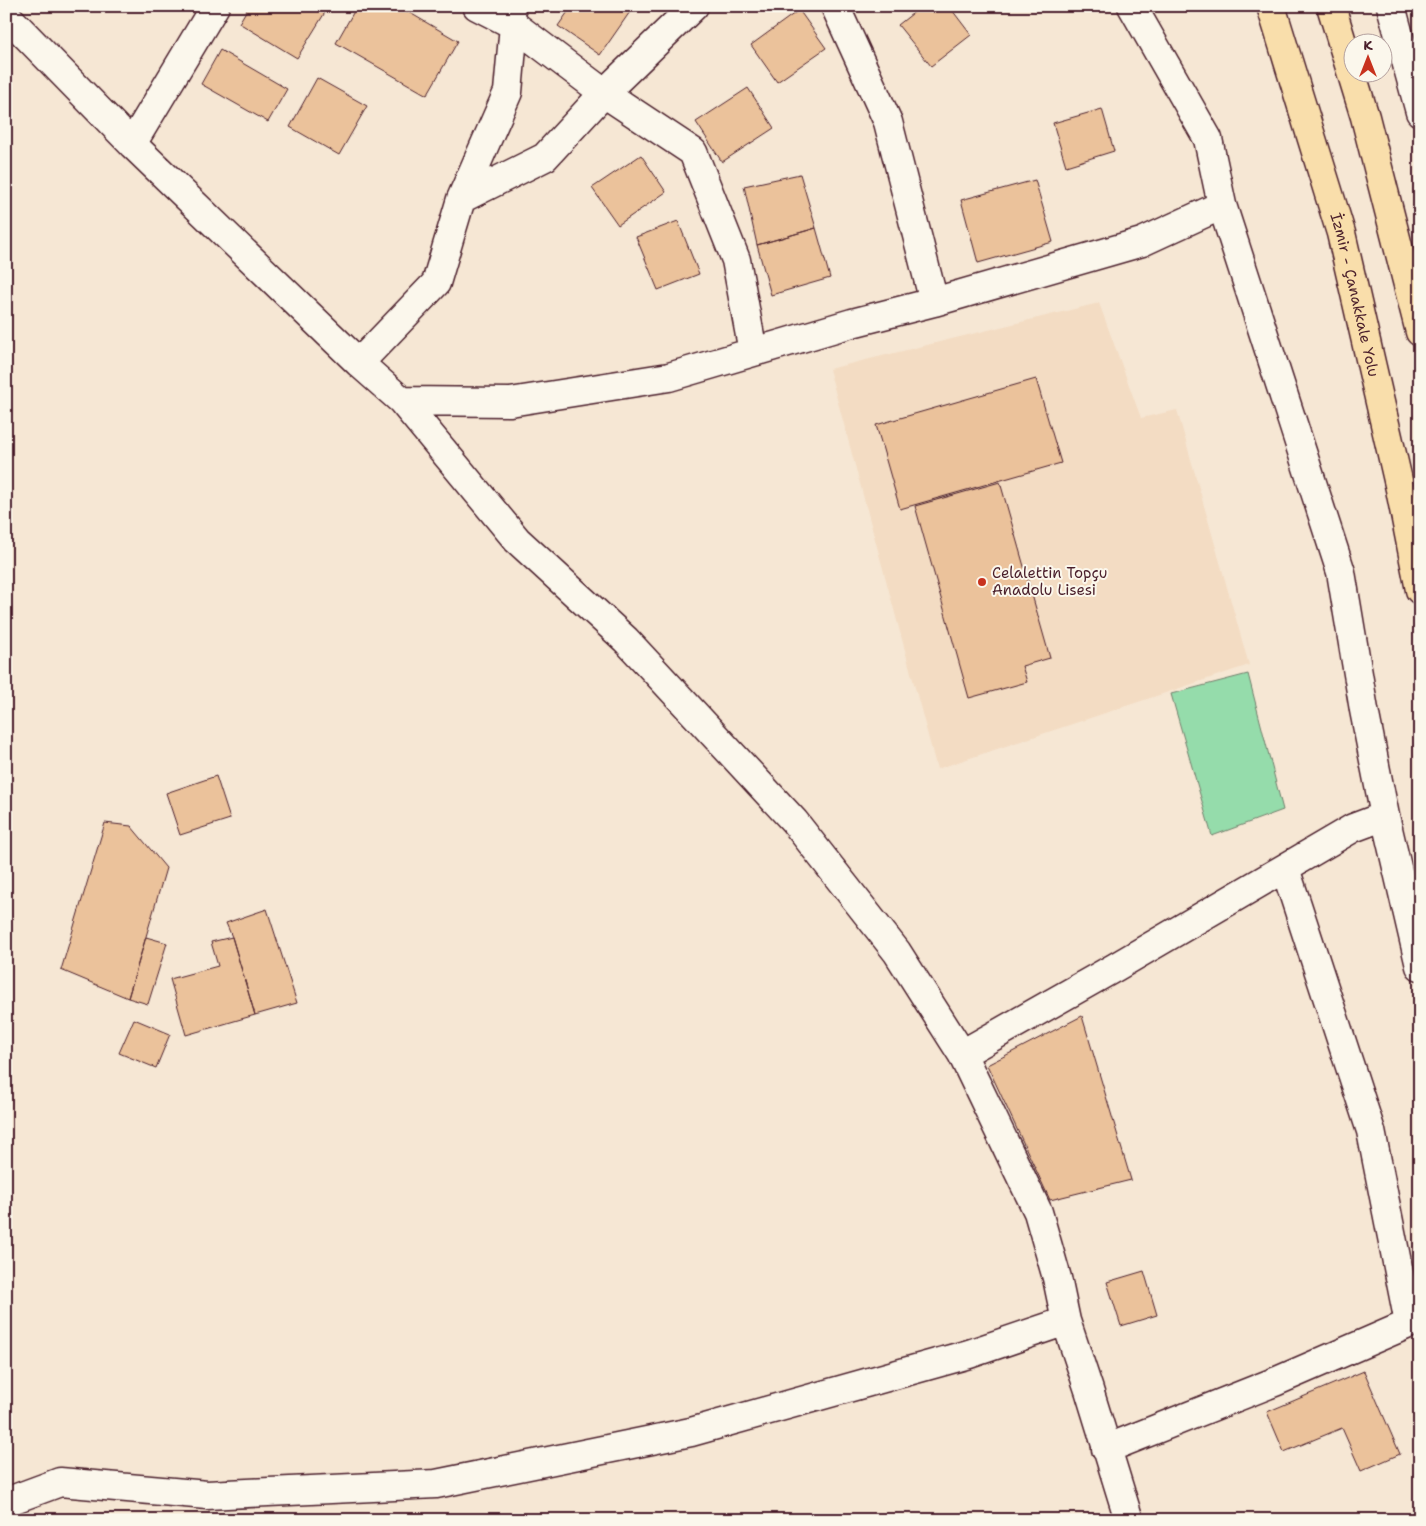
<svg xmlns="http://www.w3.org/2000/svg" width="1426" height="1526" viewBox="0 0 1426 1526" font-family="'Shantell Sans',sans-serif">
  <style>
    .built { fill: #f3dcc3 }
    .green { fill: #95dcab; stroke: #707e6b }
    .building { fill: #ebc29b; stroke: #4a1f2b }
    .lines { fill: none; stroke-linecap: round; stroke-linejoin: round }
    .street-casing { stroke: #4a1f2b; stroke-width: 31 }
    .highway-casing { stroke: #4a1f2b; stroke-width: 31 }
    .street { stroke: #fbf7ec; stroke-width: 28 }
    .highway { stroke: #f9deab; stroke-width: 28 }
    .poi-dot { fill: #c8321e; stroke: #fbf7ec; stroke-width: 2 }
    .labels { text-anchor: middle; stroke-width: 4; stroke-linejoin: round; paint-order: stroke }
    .street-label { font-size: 15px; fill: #4a1f2b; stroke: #fbf7ec }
    .poi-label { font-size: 15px; fill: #4a1f2b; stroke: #fbf7ec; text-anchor: start }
  </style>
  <rect width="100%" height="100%" fill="#f6e7d4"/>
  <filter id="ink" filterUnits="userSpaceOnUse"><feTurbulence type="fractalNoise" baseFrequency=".02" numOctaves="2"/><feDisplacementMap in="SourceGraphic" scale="10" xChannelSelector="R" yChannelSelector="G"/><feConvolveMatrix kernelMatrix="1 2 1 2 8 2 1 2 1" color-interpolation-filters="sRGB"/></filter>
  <g filter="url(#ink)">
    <path class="built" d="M1099,303L1141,418L1177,410L1249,665L937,769L829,369Z"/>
    <path class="green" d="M1248,674L1283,810L1212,836L1171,694Z"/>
    <path class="building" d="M249,6H329L297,58L239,23Z
      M357,6H398L458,41L427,95L336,43Z
      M572,6H634L600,55L558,26Z
      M922,6H949L971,35L931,66L898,25Z
      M799,10L826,48L777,82L751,45Z
      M220,50L287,89L268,122L201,84Z
      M317,78L367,106L339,155L290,127Z
      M748,88L774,128L722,162L696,122Z
      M1102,109L1114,151L1066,166L1053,123Z
      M641,155L666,192L618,225L592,188Z
      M800,174L816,228L757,245L744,186Z
      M1035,180L1053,242L978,263L961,200Z
      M678,221L699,274L658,290L636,237Z
      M816,228L830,278L771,295L757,245Z
      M1036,379L1061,463L900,509L876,425Z
      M1000,482L1050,658L1022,666L1027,682L969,698L915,506Z
      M216,776L230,819L180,835L166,793Z
      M105,823L131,826L166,868L128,998L61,970Z
      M267,909L297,1003L255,1015L232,937L226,923Z
      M146,937L167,943L148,1004L128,998Z
      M232,937L255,1015L186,1035L170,979L218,966L211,942Z
      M1082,1016L1131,1180L1050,1200L987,1065Z
      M134,1019L170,1034L156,1068L119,1053Z
      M1144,1271L1157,1315L1121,1326L1107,1282Z
      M1364,1371L1400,1454L1361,1471L1342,1428L1284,1452L1267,1412Z"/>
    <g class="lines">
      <defs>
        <path id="street" d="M477,6L514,25L604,93L693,152L736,260L753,352
          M835,6L888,122L934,302
          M1391,6L1420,112
          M6,15L132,144L359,363L402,401L517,540L626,640L794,821L897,952L962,1054L1038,1212L1057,1278L1066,1321L1089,1390L1129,1520
          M132,144L215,6
          M461,199L508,92L514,25L510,12
          M1222,205L1341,572L1364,710L1385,816L1420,966
          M359,363L436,283L461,199L545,157L604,93L694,6
          M402,401L510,402L669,377L852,323L934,302L1142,242L1222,205L1208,139L1132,6
          M1285,868L1371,1131L1409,1323
          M962,1054L1114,968L1353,828L1385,816
          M1106,1449L1277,1381L1420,1319
          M6,1502L60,1482L207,1495L436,1484L691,1432L969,1354L1066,1321"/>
        <g id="highway">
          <path id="s1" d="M1271,6L1341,233L1400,489L1420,590"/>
          <path d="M1331,6L1365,117L1420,332"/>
        </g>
      </defs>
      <use href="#street" class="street-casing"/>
      <use href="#highway" class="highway-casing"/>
      <use href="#street" class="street"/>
      <use href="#highway" class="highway"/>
    </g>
  </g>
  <circle class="poi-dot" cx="982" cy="582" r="5"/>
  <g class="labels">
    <g class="street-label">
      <text dy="5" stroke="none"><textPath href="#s1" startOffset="301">İzmir - Çanakkale Yolu</textPath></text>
    </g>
    <g class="poi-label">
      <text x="992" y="578">Celalettin Topçu<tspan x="992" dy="17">Anadolu Lisesi</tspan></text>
    </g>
  </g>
  <rect width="1426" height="1526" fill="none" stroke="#fbf7ec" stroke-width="25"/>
  <rect x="12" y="12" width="1401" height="1501" fill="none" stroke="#4a1f2b" stroke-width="2" filter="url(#ink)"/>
  <g transform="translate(1368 58)"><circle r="24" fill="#fbf7ec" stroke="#b4a19f"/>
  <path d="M0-4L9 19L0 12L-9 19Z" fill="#c8321e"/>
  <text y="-8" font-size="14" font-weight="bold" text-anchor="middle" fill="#4a1f2b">K</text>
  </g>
</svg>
